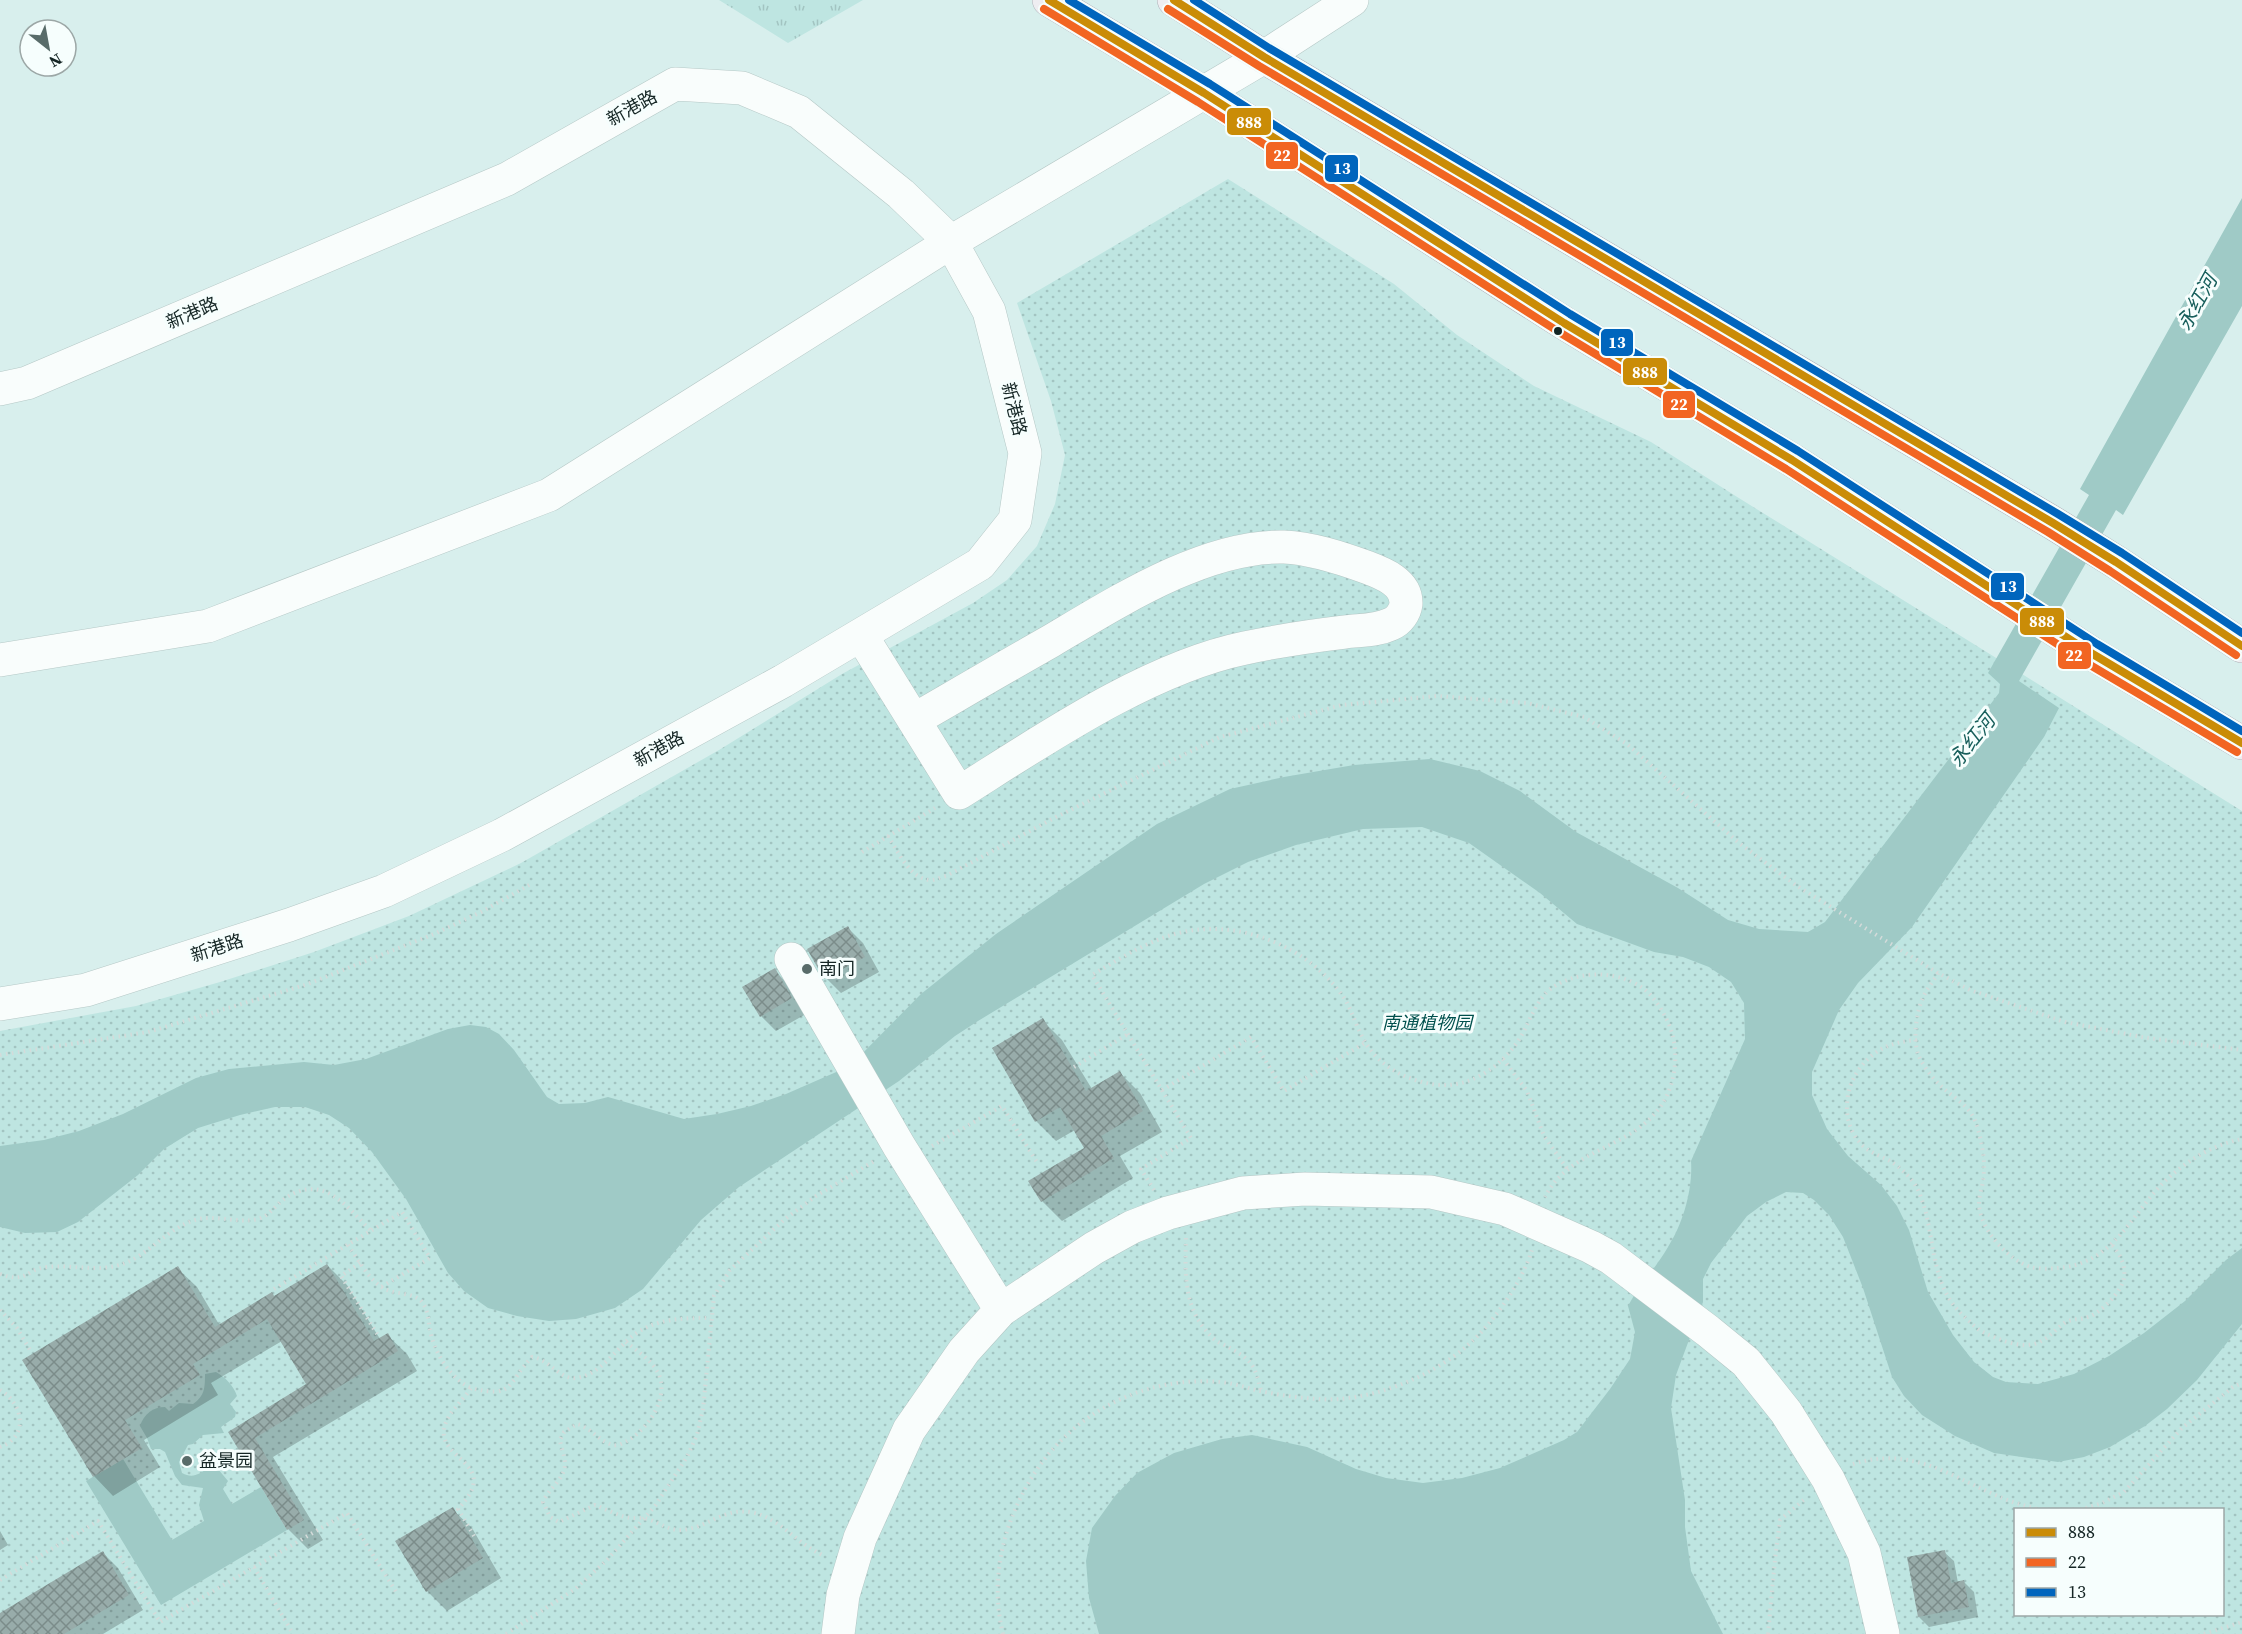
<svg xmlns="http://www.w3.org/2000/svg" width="2242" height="1634" viewBox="0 0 2242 1634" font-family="'Source Serif 4','Noto Sans SC',serif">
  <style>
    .grass { fill: url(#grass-tufts) }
    .park { fill: url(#park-dots); fill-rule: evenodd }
    .water { fill: #9fcac6 }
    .shadow { fill: #0003 }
    .building { fill: url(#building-cross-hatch) }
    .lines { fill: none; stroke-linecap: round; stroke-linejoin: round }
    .minor-casing { stroke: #b5c8c6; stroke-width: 34 }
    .major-casing { stroke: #afb2b9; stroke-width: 34 }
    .path { stroke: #d4dbda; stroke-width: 4; stroke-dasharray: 1.5 4.5; stroke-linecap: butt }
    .minor { stroke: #f9fdfc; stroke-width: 33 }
    .major { stroke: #eeedf1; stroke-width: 33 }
    .bus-1-casing { stroke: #f6fefd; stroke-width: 12 }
    .bus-2-casing { stroke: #f6fefd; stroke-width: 12 }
    .bus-3-casing { stroke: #f6fefd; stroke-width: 12 }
    .bus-1 { stroke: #ca8c07; stroke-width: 8 }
    .bus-2 { stroke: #f26522; stroke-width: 8 }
    .bus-3 { stroke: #0065bd; stroke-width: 8 }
    .bus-dot { fill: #142524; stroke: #f6fefd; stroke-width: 2 }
    .poi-dot { fill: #596c6a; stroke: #f6fefd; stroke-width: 2 }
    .labels { text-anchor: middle; stroke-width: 6; stroke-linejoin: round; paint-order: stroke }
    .street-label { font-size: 18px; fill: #142524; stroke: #f6fefd }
    .poi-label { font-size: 18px; fill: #142524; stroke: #f6fefd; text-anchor: start }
    .park-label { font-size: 18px; font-style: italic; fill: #00504d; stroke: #f6fefd }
    .water-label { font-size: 20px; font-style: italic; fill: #175e5b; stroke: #f6fefd }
    .line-badge { stroke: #f6fefd; stroke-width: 2 }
    .badge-label { font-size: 16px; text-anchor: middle; font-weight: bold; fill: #fff }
  </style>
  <defs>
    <pattern id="grass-tufts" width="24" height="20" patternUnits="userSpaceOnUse" patternTransform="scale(1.5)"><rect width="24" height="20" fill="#bee5e1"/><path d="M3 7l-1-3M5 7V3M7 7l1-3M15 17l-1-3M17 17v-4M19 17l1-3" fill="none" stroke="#a2c4c1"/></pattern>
    <pattern id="park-dots" width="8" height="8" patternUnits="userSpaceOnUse" patternTransform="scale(1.5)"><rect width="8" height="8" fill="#bee5e1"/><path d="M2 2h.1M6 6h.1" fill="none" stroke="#a2c4c1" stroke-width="1.8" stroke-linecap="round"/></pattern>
    <pattern id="building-cross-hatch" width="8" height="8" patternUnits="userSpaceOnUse" patternTransform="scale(1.5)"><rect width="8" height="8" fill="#98acaa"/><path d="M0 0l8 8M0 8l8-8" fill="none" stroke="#7b8c8a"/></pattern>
  </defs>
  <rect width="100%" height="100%" fill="#d8efed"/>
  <path class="grass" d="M719,0H863L788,43Z"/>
  <path class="park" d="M1228,179L1394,284L1457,335L1534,386L1651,442L1734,495L2242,811V1634H0V1031L136,1006L220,982L314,952L409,916L521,863L719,750L842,674L973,603L1007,580L1037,546L1055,504L1065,455L1051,401L1017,303ZM2016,1510H2222V1614H2016Z"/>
  <path class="water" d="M2242,198V306L2123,515L2116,510L2019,681L2059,708L2044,737L1912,927L1858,983L1839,1010L1812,1072V1095L1827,1129L1848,1156L1881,1185L1897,1206L1909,1230L1928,1292L1953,1335L1974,1362L1993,1377L2006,1382L2038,1384L2074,1374L2109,1356L2144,1333L2185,1301L2226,1260L2242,1248V1324L2197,1380L2167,1409L2145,1426L2110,1447L2084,1457L2058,1462L1994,1453L1955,1436L1922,1415L1904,1396L1892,1377L1863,1288L1843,1237L1829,1215L1814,1200L1803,1193L1786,1192L1766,1202L1747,1216L1711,1263L1703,1279V1302L1676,1375L1671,1408L1685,1500V1527L1691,1571L1723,1634H1099L1089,1598L1086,1561L1092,1528L1115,1496L1137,1473L1174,1453L1222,1439L1252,1435L1307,1447L1356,1469L1386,1478L1423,1483L1462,1478L1500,1468L1564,1440L1577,1432L1610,1389L1630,1359L1635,1332L1628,1306C1639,1285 1656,1268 1668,1247C1683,1224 1693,1189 1691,1161L1745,1039L1744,1003L1731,982L1709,967L1683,957L1654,952L1577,924L1540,893L1469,843L1422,827L1363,829L1296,845L1248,862L1204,884L978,1021L955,1036L899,1081L739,1187L701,1220L643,1289L615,1308L576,1319L549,1321L517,1316L488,1308L464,1291L448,1273L406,1199L372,1152L349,1128L329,1115L305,1107H275L240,1115L198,1128L164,1149L138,1175L78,1222L57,1232L25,1233L0,1227V1146L44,1140L79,1131L123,1114L196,1078L229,1069L304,1062L334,1065L366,1059L448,1029L470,1025L486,1027L499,1034L514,1050L547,1097L559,1104L585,1103L608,1097L684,1119L717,1114L751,1106L786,1094L850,1066L921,994L996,934L1157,824L1230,789L1284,777L1354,765L1430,759L1480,771L1520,791L1576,832L1678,888L1728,920L1759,929L1808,932L1825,922L1999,693L2000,684L1988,673L2089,495L2080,489Z
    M216,1372C226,1378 233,1385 237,1396L230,1404L236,1412L235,1417L221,1427L224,1433L203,1435L193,1444L188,1445L179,1462L182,1473C193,1479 199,1474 208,1468L218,1469L228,1481L223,1489L232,1504L261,1487L287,1530L161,1605L86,1481L123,1459L172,1540L204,1521L199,1505L203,1488L182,1485L175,1476L165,1452L160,1449H151L147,1438L140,1426C144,1414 153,1407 165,1407L169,1411L179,1403L193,1404C205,1396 205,1387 205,1374Z"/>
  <path class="shadow" d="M848,928L863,943L879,972L841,993L826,978L809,950Z
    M774,970L789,985L806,1014L776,1031L761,1016Z
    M1042,1020L1062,1040L1092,1089L1120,1073L1140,1093L1162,1132L1120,1156L1133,1178L1062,1221L1042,1201L1086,1148L1075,1130L1056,1141L1036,1121Z
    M327,1265L347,1285L380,1339L387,1335L407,1354L417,1371L273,1457L323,1540L308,1549L288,1529L230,1432L308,1385L282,1341L211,1383L218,1395L144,1440L160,1467L113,1496L94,1476L177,1268L197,1287L220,1326L275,1297Z
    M452,1509L472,1528L501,1578L447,1611L427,1591Z
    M0,1531L8,1545L0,1550Z
    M1944,1552L1954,1561L1958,1583L1964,1582L1974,1592L1978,1617L1929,1627L1919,1617Z
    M103,1553L118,1568L143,1610L103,1634H0V1615Z"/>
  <path class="building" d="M848,926L865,957L824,979L807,949Z
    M775,968L792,998L760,1017L742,987Z
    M1043,1018L1086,1091L1120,1071L1143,1111L1101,1136L1114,1158L1041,1202L1028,1181L1084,1148L1060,1107L1035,1122L992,1048Z
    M327,1264L374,1341L388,1333L398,1351L255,1438L304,1520L287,1530L228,1432L306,1384L267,1319L193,1364L200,1375L125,1420L142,1448L93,1477L22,1360L178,1266L215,1327L272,1292L274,1296Z
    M453,1507L483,1558L426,1592L395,1541Z
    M1945,1550L1951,1583L1964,1580L1969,1607L1918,1617L1907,1557Z
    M103,1551L129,1595L64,1634H0V1613Z"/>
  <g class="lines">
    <defs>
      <path id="minor" d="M0,389L27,383L507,179L675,84L742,88L799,112L901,194L951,242L989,311L1025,453L1015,520L980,564L783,681L502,835L384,891L289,925L86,990L0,1004
        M861,635L959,793C1043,740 1148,668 1245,648C1278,641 1311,636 1345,632C1360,630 1376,631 1391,624C1399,621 1405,612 1406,604C1407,582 1382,573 1366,567C1341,558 1311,548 1284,547C1205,545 1117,602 1051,641C1005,667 959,694 914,720
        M0,660L208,626L549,495L951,242L1264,57L1352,0
        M791,959L899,1146L1001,1310
        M838,1634L843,1595L860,1538L909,1430L964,1351L1001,1310L1094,1248L1132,1227L1168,1213L1243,1193L1305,1189L1431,1192L1505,1209L1591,1247L1611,1258L1708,1331L1746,1362L1786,1412L1828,1479L1864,1553L1883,1634"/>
      <path id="major" d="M1049,0L1204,93L1564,323L1792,460L2091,653L2242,743
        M1174,0L1264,57L2053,523L2116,562L2242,646"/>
    </defs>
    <use href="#minor" class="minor-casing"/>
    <use href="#major" class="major-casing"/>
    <path class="path" d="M888,836C898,851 910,880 931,880C936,880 941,877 946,876L1056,817L1220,737L1342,705L1437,696L1527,703L1584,717L1627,744L1739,843L1797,886L1938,973L1970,990L2065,1022L2147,1038L2242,1050
      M862,852L935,808
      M1938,973C1933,982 1925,991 1922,1000C1916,1014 1913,1040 1918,1054C1922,1065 1933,1079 1942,1087C1954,1098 1970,1106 1976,1123C1982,1142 1986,1160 1983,1181C1982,1188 1979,1196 1979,1203C1979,1228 2007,1260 2031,1267C2038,1269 2050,1269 2058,1268C2113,1264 2130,1216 2164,1182C2186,1161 2212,1145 2242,1139
      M1917,1040C1890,1042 1871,1050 1856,1074C1843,1096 1843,1126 1862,1145C1870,1153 1881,1156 1890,1161C1901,1168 1913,1179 1918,1190C1938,1234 1926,1285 1967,1319C1972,1324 1978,1330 1985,1333C2000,1340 2021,1349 2037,1343C2049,1339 2056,1328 2066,1322C2074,1318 2080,1320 2088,1317C2101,1313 2122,1291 2124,1278C2126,1265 2120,1254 2112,1245
      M0,1055L148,1032L305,985L434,934L481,912L531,884
      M1503,1059L1527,1091L1544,1136L1568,1170
      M1074,1067L1128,1034
      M1162,1090L1251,1037L1284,1091L1365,1043
      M932,1146L1002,1106L1038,1164
      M1154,1190L1141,1169L1191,1138L1092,975C1121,958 1150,939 1183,932C1243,919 1313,949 1346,1001C1353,1014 1357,1028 1364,1040C1378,1067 1411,1083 1440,1085C1476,1087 1508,1061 1524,1031C1531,1017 1537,1001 1549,990C1575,970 1617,969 1644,989C1656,998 1668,1019 1672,1033C1677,1050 1676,1069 1671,1085C1650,1150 1573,1141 1545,1197
      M1186,1238C1185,1275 1183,1311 1214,1339C1218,1343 1225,1345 1230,1348C1253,1361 1255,1366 1261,1391
      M348,1245C358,1259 368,1279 383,1288C395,1295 414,1292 422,1302C430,1313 428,1326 432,1338C437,1357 453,1380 471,1388
      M360,1263L341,1276L377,1334
      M0,1274C28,1284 25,1269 47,1267C79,1264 107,1276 137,1257C157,1245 172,1227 195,1220C215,1214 238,1224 258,1219C271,1215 277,1203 287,1197C325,1174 347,1207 371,1231
      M274,1289L402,1212L430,1258L381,1287
      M0,1310L17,1328L30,1350
      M626,1342C637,1351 653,1361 659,1375C669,1399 647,1430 627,1441C623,1443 618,1446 613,1445C600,1442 590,1427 577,1424L564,1432L560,1440C561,1447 565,1457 565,1464C565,1479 548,1489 543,1502L550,1517L559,1522L595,1505C605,1509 615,1514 625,1517C633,1519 641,1517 648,1519C662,1524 672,1533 688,1529C710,1525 726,1508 750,1512C780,1517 797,1545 825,1556
      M0,1390C24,1404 29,1437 0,1447
      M1853,1464C1917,1444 1957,1482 2013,1502C2022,1505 2031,1507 2040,1510
      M2080,1510L2102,1503L2124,1492L2182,1428L2233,1387L2242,1383
      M474,1536L458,1509C505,1460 430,1461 446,1422C451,1410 464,1399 471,1388C515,1399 507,1383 532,1357C549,1359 560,1380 576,1378C601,1375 616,1348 635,1334C658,1318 684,1318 711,1318
      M254,1567L293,1634
      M0,1580L98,1521L160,1622L347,1513L398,1595
      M506,1634L575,1589L607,1560L655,1506L687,1457L697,1435L703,1409L714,1296L730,1270L785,1219L816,1196L876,1160
      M1003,1634C991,1586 1000,1537 1023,1493C1060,1420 1137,1375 1220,1382C1233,1383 1247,1388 1260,1391C1279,1395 1299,1398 1318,1399C1367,1403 1433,1377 1469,1344C1494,1322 1522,1282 1532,1250
      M1768,1634L1775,1559L1780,1520L1806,1498
      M2204,1634L2242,1622"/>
    <use href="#minor" class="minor"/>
    <use href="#major" class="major"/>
    <defs>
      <path id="bus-1" d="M1049,0L1204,93L1564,323L1792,460L2091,653L2242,743
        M1174,0L1264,57L2053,523L2116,562L2242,646"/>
      <path id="bus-2" d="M1044,9L1198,102L1559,332L1786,469L2085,662L2237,752
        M1168,9L1259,66L2048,532L2110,571L2236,655"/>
      <path id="bus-3" d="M1069,0L1210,84L1570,314L1798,451L2097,644L2242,731
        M1194,0L1269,48L2058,514L2122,553L2242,633"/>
    </defs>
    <use href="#bus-1" class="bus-1-casing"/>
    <use href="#bus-2" class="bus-2-casing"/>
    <use href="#bus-3" class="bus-3-casing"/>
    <use href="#bus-1" class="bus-1"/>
    <use href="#bus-2" class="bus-2"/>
    <use href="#bus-3" class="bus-3"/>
  </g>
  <circle class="bus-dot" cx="1558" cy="331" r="5"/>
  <g class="poi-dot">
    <circle cx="807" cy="969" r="6"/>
    <circle cx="187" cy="1461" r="6"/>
  </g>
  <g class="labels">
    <g class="street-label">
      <text transform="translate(632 108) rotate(-29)" y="6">新港路</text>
      <text transform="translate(192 313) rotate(-23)" y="6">新港路</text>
      <text transform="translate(1014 409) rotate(76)" y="6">新港路</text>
      <text transform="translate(659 749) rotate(-29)" y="6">新港路</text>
      <text transform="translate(217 948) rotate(-18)" y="6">新港路</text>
    </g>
    <g class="poi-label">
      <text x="819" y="975">南门</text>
      <text x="199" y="1467">盆景园</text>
    </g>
    <g class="park-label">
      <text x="1427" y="1029">南通植物园</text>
    </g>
    <g class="water-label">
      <text transform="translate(2197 302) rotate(-61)" y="7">永红河</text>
      <text transform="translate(1972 740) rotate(-52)" y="7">永红河</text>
    </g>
  </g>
  <g class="line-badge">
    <rect x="1226" y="107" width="46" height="29" rx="6" fill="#ca8c07"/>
    <rect x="1265" y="141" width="34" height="29" rx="6" fill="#f26522"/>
    <rect x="1324" y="154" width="35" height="29" rx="6" fill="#0065bd"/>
    <rect x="1600" y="328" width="34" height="29" rx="6" fill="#0065bd"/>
    <rect x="1622" y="357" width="46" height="29" rx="6" fill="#ca8c07"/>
    <rect x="1662" y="390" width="34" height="29" rx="6" fill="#f26522"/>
    <rect x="1990" y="572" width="35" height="29" rx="6" fill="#0065bd"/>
    <rect x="2019" y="607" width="46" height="29" rx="6" fill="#ca8c07"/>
    <rect x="2057" y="641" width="35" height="29" rx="6" fill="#f26522"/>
  </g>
  <g class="badge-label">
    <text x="1249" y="128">888</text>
    <text x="1282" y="161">22</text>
    <text x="1342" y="174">13</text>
    <text x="1617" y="348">13</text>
    <text x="1645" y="378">888</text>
    <text x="1679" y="410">22</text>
    <text x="2008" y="592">13</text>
    <text x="2042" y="627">888</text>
    <text x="2074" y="661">22</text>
  </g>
  <rect x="2014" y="1508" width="210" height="108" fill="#f6fefd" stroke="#9ca7a6" stroke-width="1.5"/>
  <rect x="2026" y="1528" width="30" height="9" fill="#ca8c07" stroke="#9ca7a6" stroke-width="1.5"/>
  <text x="2068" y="1538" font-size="18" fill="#142524">888</text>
  <rect x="2026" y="1558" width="30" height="9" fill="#f26522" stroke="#9ca7a6" stroke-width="1.5"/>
  <text x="2068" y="1568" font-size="18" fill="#142524">22</text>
  <rect x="2026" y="1588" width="30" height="9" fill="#0065bd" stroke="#9ca7a6" stroke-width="1.5"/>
  <text x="2068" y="1598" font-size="18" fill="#142524">13</text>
  <g transform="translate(48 48) rotate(149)"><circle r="28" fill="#f6fefd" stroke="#9ca7a6" stroke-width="1.5"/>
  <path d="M0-4.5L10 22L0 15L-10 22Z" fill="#596c6a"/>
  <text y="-9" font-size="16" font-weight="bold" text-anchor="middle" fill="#142524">N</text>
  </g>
</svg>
